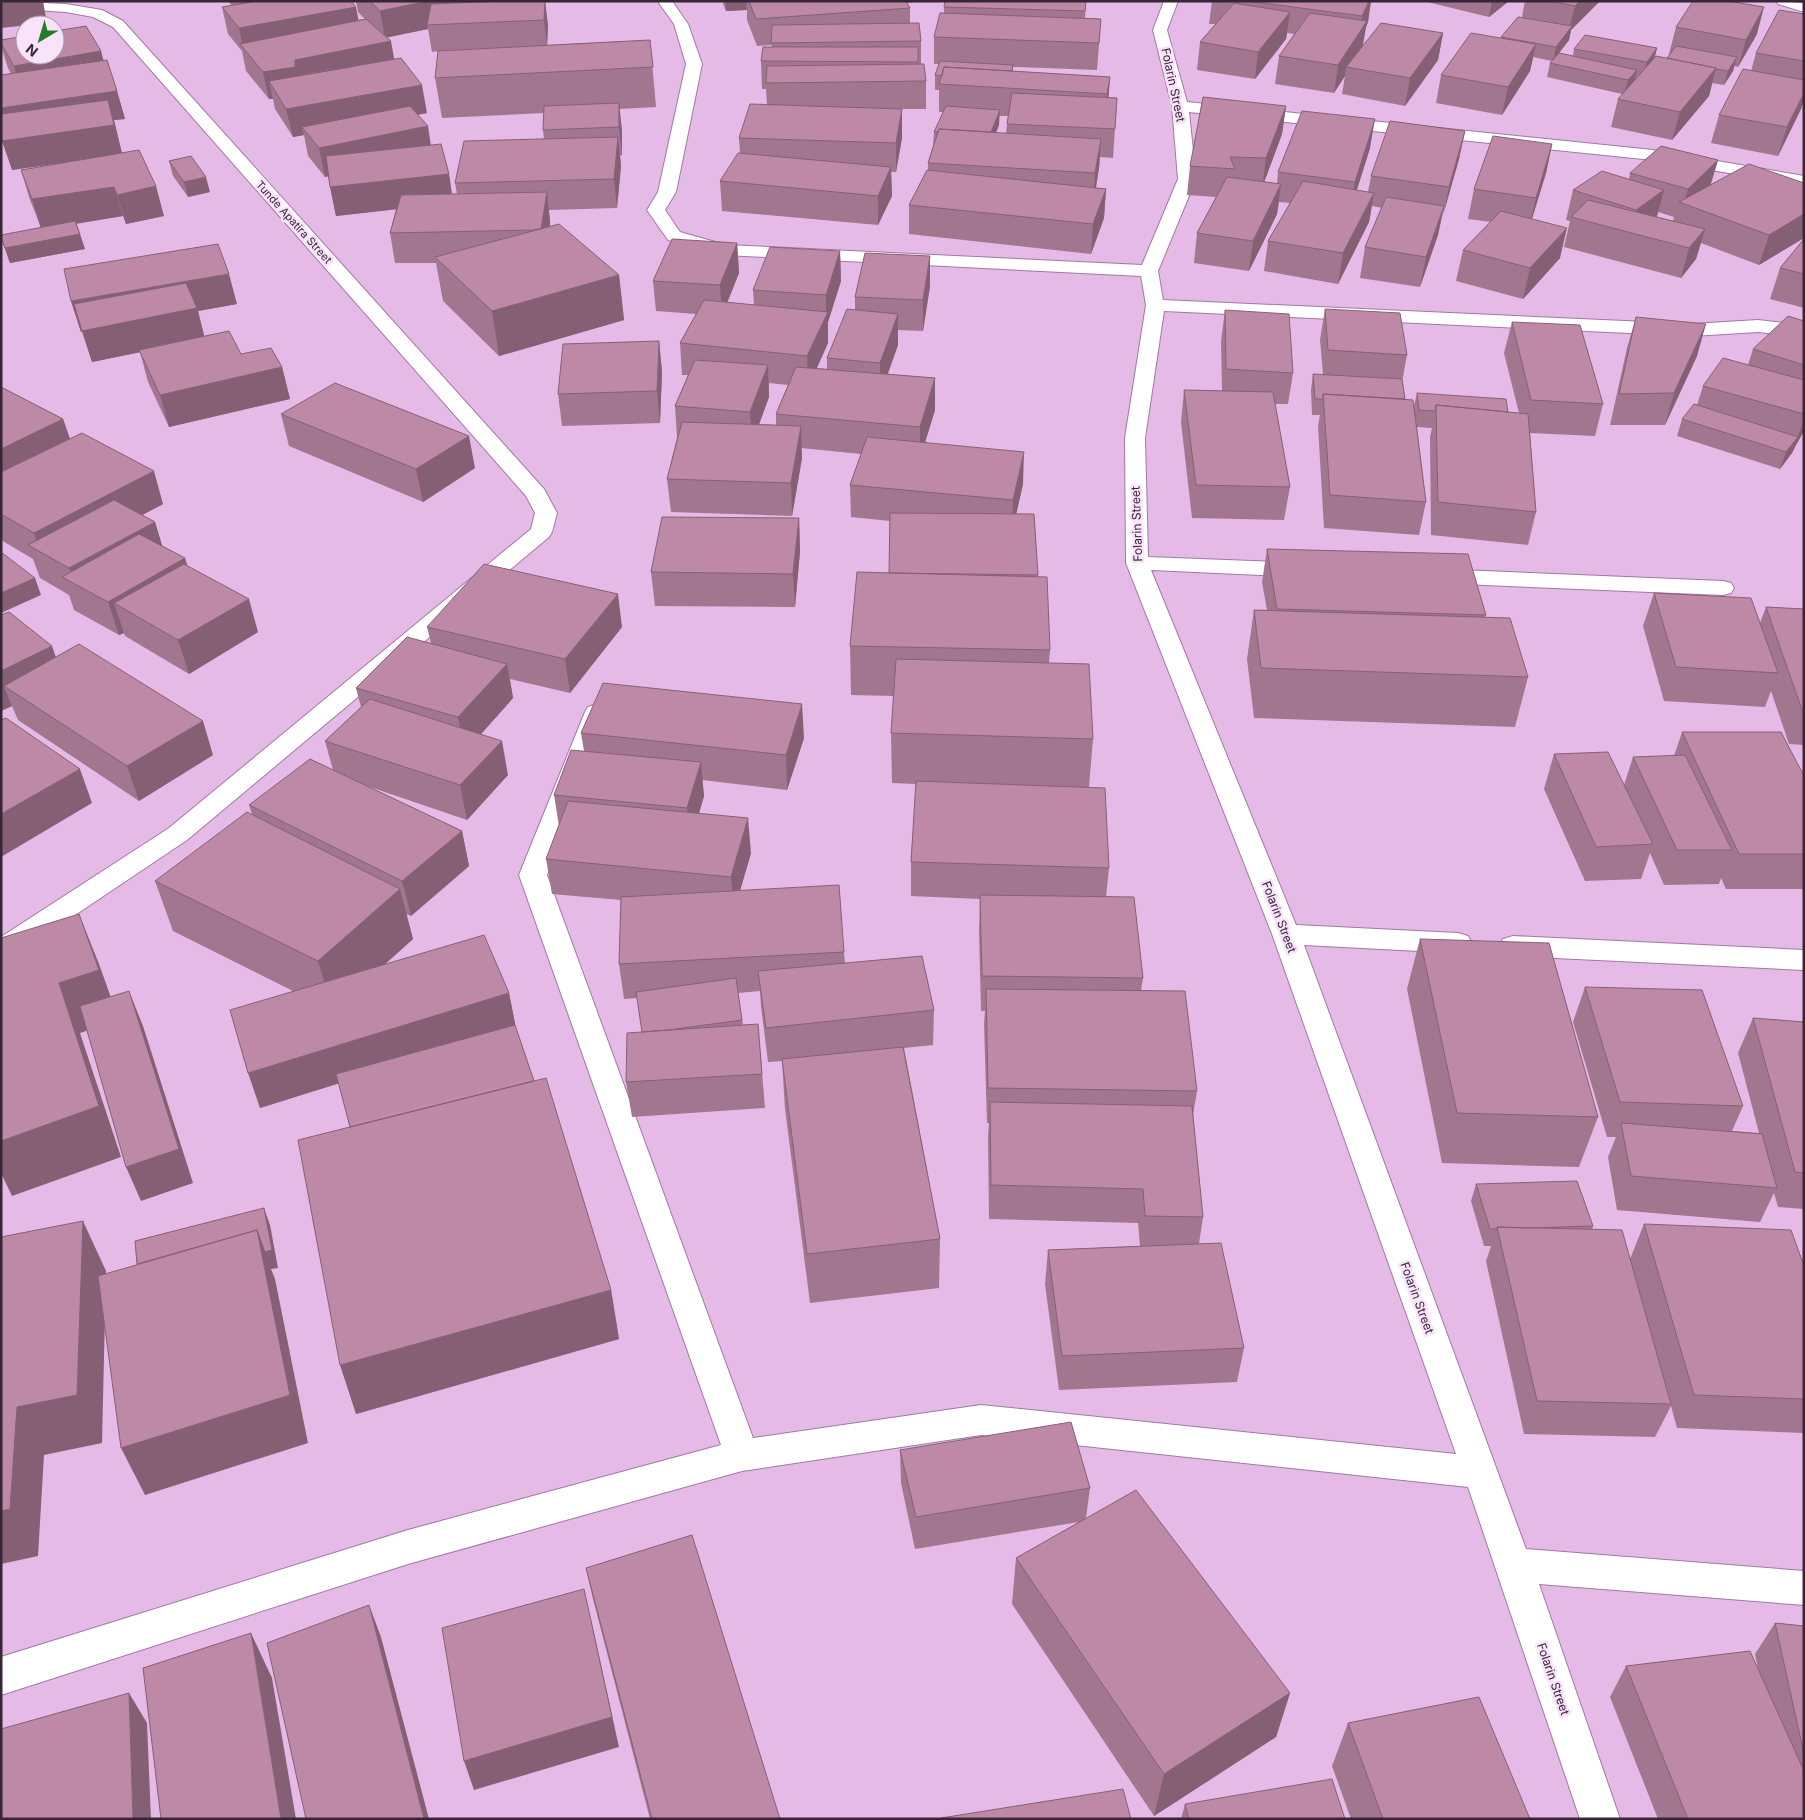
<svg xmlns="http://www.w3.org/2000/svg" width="1805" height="1820" viewBox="0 0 1805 1820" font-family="Inter,sans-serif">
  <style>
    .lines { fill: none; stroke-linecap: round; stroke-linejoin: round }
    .minor-casing { stroke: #a079a3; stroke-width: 2 }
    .minor { fill: #fff; fill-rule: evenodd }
    .wall { fill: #a37690; fill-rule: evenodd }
    .shaded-wall { fill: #856075 }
    .building { fill: #be89a7; stroke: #856075 }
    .labels { text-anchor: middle; stroke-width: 5; stroke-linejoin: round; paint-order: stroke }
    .far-street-label { font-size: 11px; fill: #372638; stroke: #f9e3fa }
    .street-label { font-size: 12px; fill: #372638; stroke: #f9e3fa }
  </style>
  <rect width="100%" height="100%" fill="#e5bae7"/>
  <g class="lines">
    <defs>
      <path id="minor" d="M1,1L66,4L102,10L123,21L544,489L557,513L552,532L549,537L187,840L11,958L1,961V937L169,828L531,529L535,513L526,496L113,27L93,17L66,12L1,8Z
        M660,1H672L688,24L702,64L676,192L665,210L680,232L726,245L1142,265L1178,179L1172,106L1153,30L1164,1H1178L1167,30L1187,102L1653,150L1804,176V186L1653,160L1189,112L1196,179L1158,271L1163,300L1692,324L1758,320L1804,325V337L1758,332L1692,336L1164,311L1145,438L1148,557L1302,563L1310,565L1313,570L1310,575L1302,577L1151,570L1296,925L1458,933L1468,936L1472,943L1468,950L1458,953L1304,945L1526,1549L1804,1571V1605L1539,1584L1620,1819H1580L1468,1487L981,1435L742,1471L408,1564L1,1695V1657L408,1530L721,1445L519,875L585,712L588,707L597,704L606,707L609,712L547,875L753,1438L981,1405L1456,1454L1272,934L1126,563L1125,438L1146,305L1141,276L725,255L668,240L647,210L658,192L686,64L674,24L659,3Z
        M1776,1L1804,3V12L1778,4Z
        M1437,569L1723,581L1731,583L1734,588L1731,593L1723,595L1437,583L1429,581L1426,576L1429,571Z
        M1513,936L1804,950V970L1513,956L1503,953L1499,946L1503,939Z"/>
    </defs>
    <use href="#minor" class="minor-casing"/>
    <use href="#minor" class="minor"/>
  </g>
  <path class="wall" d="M228,1H351L358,20L365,19L358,12L356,1H545L548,26L547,45L650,40L656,107L619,109L622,131V155L620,156L621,166L617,208L549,210L550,222V226L619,275L624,320L499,356L443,301L436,263H395L390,233L396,209L336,216L328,176L325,177L308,156L304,135L293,137L275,109L273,99H269L246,71L242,51L228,34L222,7L232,6ZM428,29L432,52L438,51L435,78L442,118L544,113L543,130L544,139L455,183L457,194H452L449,174L431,145L418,115L427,113L394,60L386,37Z
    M722,1H916V2L907,3L910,8V24L921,41V64L926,81V109H902V138L896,172H891L892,196L878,225L722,211L720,181L740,153L739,138L767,105L766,89H762L761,61L772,47L771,45L757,46L747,20V10L726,11Z
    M1086,1L1085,18L1101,19L1097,70L1013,67V71L1110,77L1108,97L1117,98L1113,158L1100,157L1099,168L1096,188L1106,189L1104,218L1091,254L909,234V205L928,170V163L933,146L934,132L943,112H939V90H935V75L939,64H934V37L944,13V7ZM999,116H1008L1006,133H996L999,125Z
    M1212,1H1371L1368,22L1366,27L1363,46L1443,33L1438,60L1405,106L1342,94L1345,76L1334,93L1275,84L1279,56L1294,34L1287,33L1286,39L1255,79L1197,70L1200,42L1216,24H1209Z
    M1423,1H1509L1489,17Z
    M1525,1H1600L1571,30L1569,40L1558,54L1573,56L1574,49L1657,48L1655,57L1667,58L1670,55L1669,54L1676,27L1757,34L1738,67L1734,66L1733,71L1724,85L1712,83L1709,96L1672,140L1611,127L1618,99L1622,94L1547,77L1550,63L1552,61L1533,57L1530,71L1502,115L1436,103L1441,75L1501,38L1522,17Z
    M1804,14V99L1801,109L1778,156L1711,143L1719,115L1751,71L1756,53Z
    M1,40L101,51L103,61L117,91L125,119L114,120L122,153L164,216L126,224L123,216L76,224L85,249L10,263L1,238L41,227L30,200L21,170L82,160L12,170L11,74L8,68L1,46Z
    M1286,106L1282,134L1264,182L1277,184L1278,172L1370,148L1357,190L1368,192L1371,176L1465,131L1459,159L1442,216L1438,235L1420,287L1360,278L1365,247L1382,208L1372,206L1369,222L1338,284L1264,271L1268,241L1290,203L1279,202L1277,214L1249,271L1194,263L1197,233L1216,197L1187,195L1190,166Z
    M1552,144L1546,173L1532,219L1560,258L1523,299L1456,281L1463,250L1491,222L1468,219L1474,189Z
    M1718,160L1711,184L1804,183V238L1759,265L1701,243L1696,259L1681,278L1564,247L1570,221L1566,220L1573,190L1629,179L1630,173ZM1658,212L1674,217L1673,221L1657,217Z
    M169,161L210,192L188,197L173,176Z
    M1804,239V308L1770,299L1780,268Z
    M737,243L739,273L727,302L754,305L753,290L840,251L841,281L828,322V343L817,368L827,369V358L855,310V297L930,286L923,331L898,330V345L888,374L935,378V410L925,442L1023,484L1016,514H1034L1038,576L1050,650L1049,663L1093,739L1089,787L1109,868L1106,897L1143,978L1141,991L1197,1091L1193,1115L1203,1217L1199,1244L1244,1348L1237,1382L1059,1390L1045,1284L1048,1250L1140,1246L1138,1223L989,1219L988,1136L989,1123H987L984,1024L985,1011H981L979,930L980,899L911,896V862L916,784L892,783L891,733L894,696L851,695L850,646L889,573L890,521L851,517L850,485L861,454L801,448L802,458L792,516L671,512L667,479L677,438L675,406L688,375H682L680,343L696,314L656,311L653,281ZM769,383L788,385L776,414V425L759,424L769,397Z
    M71,301L237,304L198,311L204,336L241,354L282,367L290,399L169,427L148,382L140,352L92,362L82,332H81Z
    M1325,309L1407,355L1402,382L1405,399L1414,406L1417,393L1508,412L1519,413L1504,353L1512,322L1603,404L1595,436L1530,433L1536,512L1528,545L1431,535L1430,437L1432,428L1417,427L1426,502L1419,535L1324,528L1318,426L1320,415H1312L1311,390L1313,374H1323L1320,340Z
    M1225,310L1293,373L1288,404H1275L1290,487L1284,520L1192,518L1181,422L1184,390L1222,391L1221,341Z
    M1636,317L1697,356L1665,425H1610L1627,348Z
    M1804,321V431L1796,445L1792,453L1780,469L1677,436L1682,419L1697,405L1703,386L1748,365L1753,349Z
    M659,341L662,372L660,423L562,426L558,394Z
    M1,387L63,419L70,439L163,504L142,515L155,522L162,546L185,558L187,565L258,632L189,674L125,636L124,633L119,635L74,610L69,595L40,578L33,559L1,540Z
    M281,414L475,468L423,502L289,446Z
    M799,518L800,551L795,607L655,606L651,572Z
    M1267,549L1486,615L1485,617L1528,677L1515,727L1254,718L1247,659L1254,610H1267L1262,582Z
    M1654,593L1760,623L1766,607L1804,609V745L1789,744L1771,691L1765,707L1664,701L1643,626Z
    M1,615L56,657L213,755L139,801L18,720L12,706L1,711Z
    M427,627H622L570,693L510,679L513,698L481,734L508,775L467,820L367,786L462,831L469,866L411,916L406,914L413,939L385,964L509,993L515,1025L534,1081L611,1290L619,1339L356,1414L350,1127L339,1083L260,1108L293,991L173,931L155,881L252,814L249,805L333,770L325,741L361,707L356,688L431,643Z
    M1682,732L1804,776V889H1726L1721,878L1719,884L1664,885L1650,853L1641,879L1585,881L1544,789L1554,754L1624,785L1633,757L1674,756Z
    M581,733L804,738L787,790L702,780L704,796L699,814L751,853L740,891L844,952L845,963L934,1010L933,1045L904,1048L940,1239L939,1288L810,1303L785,1109L782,1061L768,1062L761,1006L760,991L738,993L743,1025L758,1024L765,1108L632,1117L626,1082L642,1032L637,998L624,999L619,964L621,900L552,894L546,859L559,826L554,795L584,751Z
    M1420,939L1598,1117L1579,1167L1442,1163L1407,989Z
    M1585,987L1743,1106L1732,1131L1759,1133L1738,1053L1753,1018L1804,1022V1209L1778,1207L1774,1193L1760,1222L1617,1210L1608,1157L1616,1137H1607L1573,1022Z
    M1476,1184L1593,1226L1592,1230L1630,1259L1644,1224L1804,1266V1433L1677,1428L1671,1406L1655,1437L1524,1434L1486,1261L1491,1246H1484L1471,1201Z
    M900,1450L1090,1488L1086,1518L1290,1693L1276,1737L1154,1816L1012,1604L1016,1558L1079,1522L915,1549L901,1483Z
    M586,1568L780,1819H650L593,1599Z
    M1775,1623L1804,1626V1819H1658L1610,1697L1626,1666L1758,1669L1755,1654Z
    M1348,1723L1530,1819H1351L1332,1766Z
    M1185,1804L1345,1819H1181Z"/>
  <path class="shaded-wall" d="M1,1H43L47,23L1,28Z
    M240,1H323L243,17Z
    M398,1H504L427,25L428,29L385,38L380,11Z
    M545,1L548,26L547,47L544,20Z
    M725,1H746L747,10L726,11Z
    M1369,1H1371L1368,22L1366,27L1362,48L1346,67L1345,76L1334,93L1338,65L1360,31L1362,16Z
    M1492,1H1509L1489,17Z
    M1580,1H1600L1571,30L1569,40L1553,61L1556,47L1569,30L1575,6Z
    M356,7L361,33L243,48L239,28Z
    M1764,7L1757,34L1738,67L1746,40Z
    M1290,12L1286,39L1255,79L1258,52Z
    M1443,33L1438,60L1405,106L1410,78Z
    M391,41L396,69L269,81L273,99H269L263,72L295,60Z
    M1536,44L1530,71L1502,115L1508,87Z
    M1657,48L1653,62L1643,76L1647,62Z
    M101,51L108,78L22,94L14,66Z
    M1737,57L1733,71L1724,85L1728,71Z
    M1716,68L1709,96L1672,140L1680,112Z
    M1637,70L1634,84L1624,94L1628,80Z
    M1110,77L1108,105L1105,122L1107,94Z
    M422,85L427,113L308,134L302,127L304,135L293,137L286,109Z
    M117,91L125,119L114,120L122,154L12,170L2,141L113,121L1,137V108Z
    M1804,93V99L1801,109L1778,156L1787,127Z
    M619,103L622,131V155L619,127Z
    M1286,106L1282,134L1262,188L1266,158Z
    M902,109V138L896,172V143Z
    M1000,110L999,125L988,152L989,137Z
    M1375,119L1370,148L1350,211L1355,182Z
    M428,126L432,154L325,177L319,148Z
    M1465,131L1459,159L1443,216L1449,187Z
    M618,137L621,166L617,208L614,179Z
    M1101,139L1099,168L1093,203L1095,173Z
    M1552,144L1546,173L1529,228L1536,198Z
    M1718,160L1709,189L1684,204L1688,189Z
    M891,167L892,196L878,225V196Z
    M449,174L453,203L336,216L330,187Z
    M206,177L210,192L188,197L184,182Z
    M1281,184L1277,214L1249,271L1253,241Z
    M156,186L164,216L126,224L117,195Z
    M114,187L123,216L41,229L32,199Z
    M1106,189L1104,218L1091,254L1093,224Z
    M1664,190L1656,219L1630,233L1636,210Z
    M547,192L550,222L544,260L540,230Z
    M1374,193L1369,222L1338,284L1343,253Z
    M1444,206L1438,235L1420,287L1426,257Z
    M1804,214V238L1759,265L1769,235Z
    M1567,228L1560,258L1523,299L1530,268Z
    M1705,229L1696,259L1681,278L1689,248Z
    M80,234L85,249L10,263L5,248Z
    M737,243L739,273L722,316L720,285Z
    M840,251L841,281L828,322V343L808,387L807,356L826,314V295Z
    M930,256V286L923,331V300Z
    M229,274L237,304L198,311L205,339L92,362L74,304L82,332H81L71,301Z
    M619,275L624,320L499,356L492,311Z
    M898,314V345L880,394V363Z
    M1706,324L1697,356L1665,425L1674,393Z
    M659,341L662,372L660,423L657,391Z
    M768,365L769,397L752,444L750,412Z
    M282,367L290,399L169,427L160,395Z
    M935,378V410L920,459V427Z
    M63,419L79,465L1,504V449Z
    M1804,420V431L1796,445L1792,453L1780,469L1786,452L1797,438Z
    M801,426L802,458L792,516L791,483Z
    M469,436L475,468L423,502L416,469Z
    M1024,452L1023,484L1012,533L1013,500Z
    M154,471L163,504L56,561L40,552L34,533Z
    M799,518L800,551L795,607L793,574Z
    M155,522L165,555L75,583L69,568Z
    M185,558L195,591L114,603L124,633L119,635L108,602Z
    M35,578L41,595L1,613V593Z
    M618,594L622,627L570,693L565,659Z
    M249,599L258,632L189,674L178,640Z
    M52,646L64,680L4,686L12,706L1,711V671Z
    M507,664L513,698L465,752L458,717Z
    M802,704L804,738L787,790L786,755Z
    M203,721L213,755L139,801L127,766Z
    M502,741L508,775L467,820L460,785Z
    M701,762L704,796L690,842L687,808Z
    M80,769L92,803L1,857V814Z
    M748,818L751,853L734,911L731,877Z
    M462,831L469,866L411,916L402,881Z
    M400,889L413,939L333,1011L318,961Z
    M79,914L99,964L119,1020L80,1033L121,1157L12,1196L1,1173V1141L59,983Z
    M129,991L143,1026L193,1183L141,1201L126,1167Z
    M509,993L516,1028L260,1108L248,1073Z
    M264,1208L270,1225L278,1268L271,1269L275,1279L308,1443L145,1495L121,1448L257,1230Z
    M83,1221L106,1271L102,1443L44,1455L38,1556L1,1564V1511L17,1407Z
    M611,1290L619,1339L356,1414L340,1365Z
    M369,1605L381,1637L429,1819H424Z
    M591,1620L619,1747L474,1790L464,1761Z
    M251,1633L272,1678L296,1819H281Z
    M129,1693L147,1723L151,1819H133Z
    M1290,1693L1276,1737L1154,1816L1164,1774Z"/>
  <path class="building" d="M257,1H351L356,7L239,28L222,7Z
    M370,1H428L380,11Z
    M502,1H545L544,20L427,25L431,4Z
    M749,1H906L910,8L756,19Z
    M945,1H1086L1085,11L944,7Z
    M1247,1H1369L1362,16Z
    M1549,1H1580L1575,6Z
    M1693,1H1728L1764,7L1746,40L1676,27Z
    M1234,3L1290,12L1258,52L1200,42Z
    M1779,10L1804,14V61L1756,53Z
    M940,13L1101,19L1099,43L934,37Z
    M1310,13L1367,21L1338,65L1279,56Z
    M1518,17L1572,26L1556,47L1501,37Z
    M366,19L391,41L295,60V67L263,72L240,44Z
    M919,23L921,41L771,43L772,25Z
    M1381,23L1443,33L1410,78L1346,67Z
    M86,26L101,51L14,66L1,43V40L25,36V55H55V31Z
    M1471,33L1536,44L1508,87L1441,75Z
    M1585,35L1657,48L1647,62L1574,49Z
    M650,40L653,67L435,78L438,51Z
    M1676,46L1737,57L1728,71L1716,69V68L1667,58Z
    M763,47H918V62L761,61Z
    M1559,53L1637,70L1628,80L1550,63Z
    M1656,56L1716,68L1680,112L1618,99Z
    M401,58L422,85L286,109L269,81Z
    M107,60L117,91L1,108V75Z
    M940,61L1013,65L1012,71L944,67L942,76L935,75Z
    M924,64L926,81L766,83L767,66Z
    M351,66V67L302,75L301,74Z
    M944,67L1110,77L1107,94L939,84Z
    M1743,69L1804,80V93L1787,127L1719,115Z
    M1012,93L1117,98L1115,129L1007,124Z
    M1203,97L1286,106L1266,158L1230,157L1235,169L1190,166Z
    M108,100L114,125L2,141L1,133V114Z
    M619,103V127L543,130L544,106Z
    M750,104L902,109L896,143L739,138Z
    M410,106L428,126L319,148L302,127Z
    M946,106L1000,110L991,132L939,129L938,132H934Z
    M1302,111L1375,119L1355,182L1278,172Z
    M1390,121L1465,131L1449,187L1371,176Z
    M939,129L1101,139L1095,173L928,163Z
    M1493,136L1552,144L1536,198L1474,189Z
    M618,137L614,179L455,183L464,141Z
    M441,144L449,174L330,187L326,156Z
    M1661,146L1718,160L1688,189L1630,173Z
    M139,150L156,186L117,195L114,187L32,199L21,170Z
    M738,153L891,167L878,196L720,181Z
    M191,156L206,177L184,182L169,161Z
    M1749,164L1804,183V214L1769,235L1679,202Z
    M927,170L1106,189L1093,224L909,205Z
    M1602,171L1664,190L1636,210L1573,190Z
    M1227,177L1281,184L1253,241L1197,233Z
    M1303,181L1374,193L1343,253L1268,241Z
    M547,192L541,229L534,230L390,233L401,195Z
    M1386,197L1444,206L1426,257L1365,247Z
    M1588,200L1705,229L1689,248L1571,217Z
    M1501,211L1567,228L1530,268L1463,250Z
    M75,221L80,234L5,248L1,237V235Z
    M559,224L619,275L492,311L435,257Z
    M672,239L737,243L720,285L653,281Z
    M1804,239V274L1780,268Z
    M218,244L229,274L71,301L64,269Z
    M770,247L840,251L826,295L753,290Z
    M865,253L930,256L923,300L855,297Z
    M186,283L197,308L82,331L74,304Z
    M704,300L828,312L807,356L680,343Z
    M847,309L898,314L880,363L827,358Z
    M1325,309L1400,313L1407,355L1328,350Z
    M1225,310L1289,314L1293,373L1226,369Z
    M1788,316L1804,321V365L1753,349Z
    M1636,317L1706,324L1674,393L1619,394Z
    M1512,322L1580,325L1603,404L1531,400Z
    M229,331L241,354L271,348L282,367L160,395L139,350Z
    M659,341L657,391L558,394L563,344Z
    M1723,358L1804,380V414L1703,386Z
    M695,360L768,365L750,412L675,406Z
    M796,367L935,378L920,427L776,414Z
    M1313,374L1402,379L1405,399L1323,394V399H1315Z
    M335,383L469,436L416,469L281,414Z
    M1,387L63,419L1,449Z
    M1184,390L1273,392L1290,487L1196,485Z
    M1417,393L1506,399L1508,412L1436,405L1435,411L1419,410Z
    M1323,394L1413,400L1426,502L1330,495Z
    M1694,404L1798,437L1786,452L1682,419Z
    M1436,405L1528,414L1536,512L1438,502Z
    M682,422L801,426L791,483L667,479Z
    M82,433L154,471L34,533L1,514V472Z
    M867,437L1024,452L1013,500L850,485Z
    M114,500L155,522L69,568L28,545Z
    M890,513L1034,514L1038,575L889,573Z
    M662,517L799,518L793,574L651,572Z
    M139,534L185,558L108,602L62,577Z
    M1267,549L1468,554L1486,615L1277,609Z
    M1,552L35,578L1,593Z
    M184,564L249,599L178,640L114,603Z
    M484,564L618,594L565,659L427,627Z
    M857,572L1047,577L1050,650L850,646Z
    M1654,593L1751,598L1778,673L1676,667Z
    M1766,607L1804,609V710H1802Z
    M1254,610L1510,618L1528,677L1261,668Z
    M9,612L52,646L1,671V615Z
    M407,637L507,664L458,717L356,688Z
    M79,644L203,721L127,766L4,686Z
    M896,659L1089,664L1093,739L891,733Z
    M603,683L802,704L786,755L581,733Z
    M370,699L502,741L460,785L325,741Z
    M6,718L80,769L1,814V720Z
    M1682,732H1781L1804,776V854H1739Z
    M571,750L701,762L687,808L554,795Z
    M1608,752L1653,844L1596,847L1554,754Z
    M1685,755L1732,850H1677L1633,757Z
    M310,759L462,831L402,881L249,805Z
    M916,781L1105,788L1109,868L911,862Z
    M568,801L748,818L731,877L546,859Z
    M247,812L400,889L318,961L155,881Z
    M839,885L844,952L619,964L621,897Z
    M980,895L1134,897L1143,978L982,976Z
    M79,914L99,970L59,983L99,1106L1,1141V938Z
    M484,935L509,993L248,1073L230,1010Z
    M1420,939L1549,943L1598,1117L1457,1113Z
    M922,956L934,1010L766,1028L758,971Z
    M736,978L742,1020L668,1030L642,1032L636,992Z
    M1585,987L1702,990L1743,1106L1620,1102Z
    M986,989L1185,991L1197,1091L988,1088Z
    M129,991L179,1149L126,1167L80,1006Z
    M1753,1018L1804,1022V1173L1795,1172Z
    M758,1024L762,1074L626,1082L627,1033Z
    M515,1025L534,1081L350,1127L336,1074Z
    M903,1047L940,1239L807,1254L782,1059Z
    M546,1078L611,1290L340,1365L298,1140Z
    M990,1102L1192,1106L1203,1217L1145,1216L1143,1189L991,1185Z
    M1621,1123L1762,1134L1777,1188L1631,1176Z
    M1577,1181L1593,1226L1527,1228L1497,1227V1229H1490L1476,1184Z
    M264,1208L272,1250L265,1252L257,1230L137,1264L135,1241Z
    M83,1221L77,1395L17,1407L10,1509L1,1511V1237Z
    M1644,1224L1791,1230L1804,1266V1399L1694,1395Z
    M1497,1227L1622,1230L1671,1404L1537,1401Z
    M257,1230L290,1395L121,1448L98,1276Z
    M1221,1243L1244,1348L1062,1356L1048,1250Z
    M1071,1422L1090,1488L916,1517L900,1450Z
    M1136,1490L1290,1693L1164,1774L1016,1558Z
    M692,1535L780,1819H652L586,1568Z
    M584,1589L612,1717L464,1761L442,1628Z
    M369,1605L424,1819H306L267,1643Z
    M1775,1623L1804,1626V1754Z
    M251,1633L281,1819H161L143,1668Z
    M1750,1651L1804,1771V1819H1688L1626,1666Z
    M129,1693L133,1819H1V1729Z
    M1479,1697L1530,1819H1383L1348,1723Z
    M1332,1779L1345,1819H1189L1185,1804Z
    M1123,1789L1131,1819H941V1818Z"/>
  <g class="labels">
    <g class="far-street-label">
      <text transform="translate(294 222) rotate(48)" y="4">Tunde Apatira Street</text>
    </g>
    <g class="street-label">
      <text transform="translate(1173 85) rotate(78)" y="4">Folarin Street</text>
      <text transform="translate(1137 524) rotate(-92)" y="4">Folarin Street</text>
      <text transform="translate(1279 917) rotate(69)" y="4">Folarin Street</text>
      <text transform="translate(1417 1298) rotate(70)" y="4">Folarin Street</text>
      <text transform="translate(1553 1679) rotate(71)" y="4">Folarin Street</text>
    </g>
  </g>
  <rect width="1805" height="1820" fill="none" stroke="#372638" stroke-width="5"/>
  <g transform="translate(40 40) rotate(218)"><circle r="24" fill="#f9e3fa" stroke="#ab97ac"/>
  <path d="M0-4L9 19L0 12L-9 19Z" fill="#247d2c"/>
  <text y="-8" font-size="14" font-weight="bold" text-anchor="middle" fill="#372638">N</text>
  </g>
</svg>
